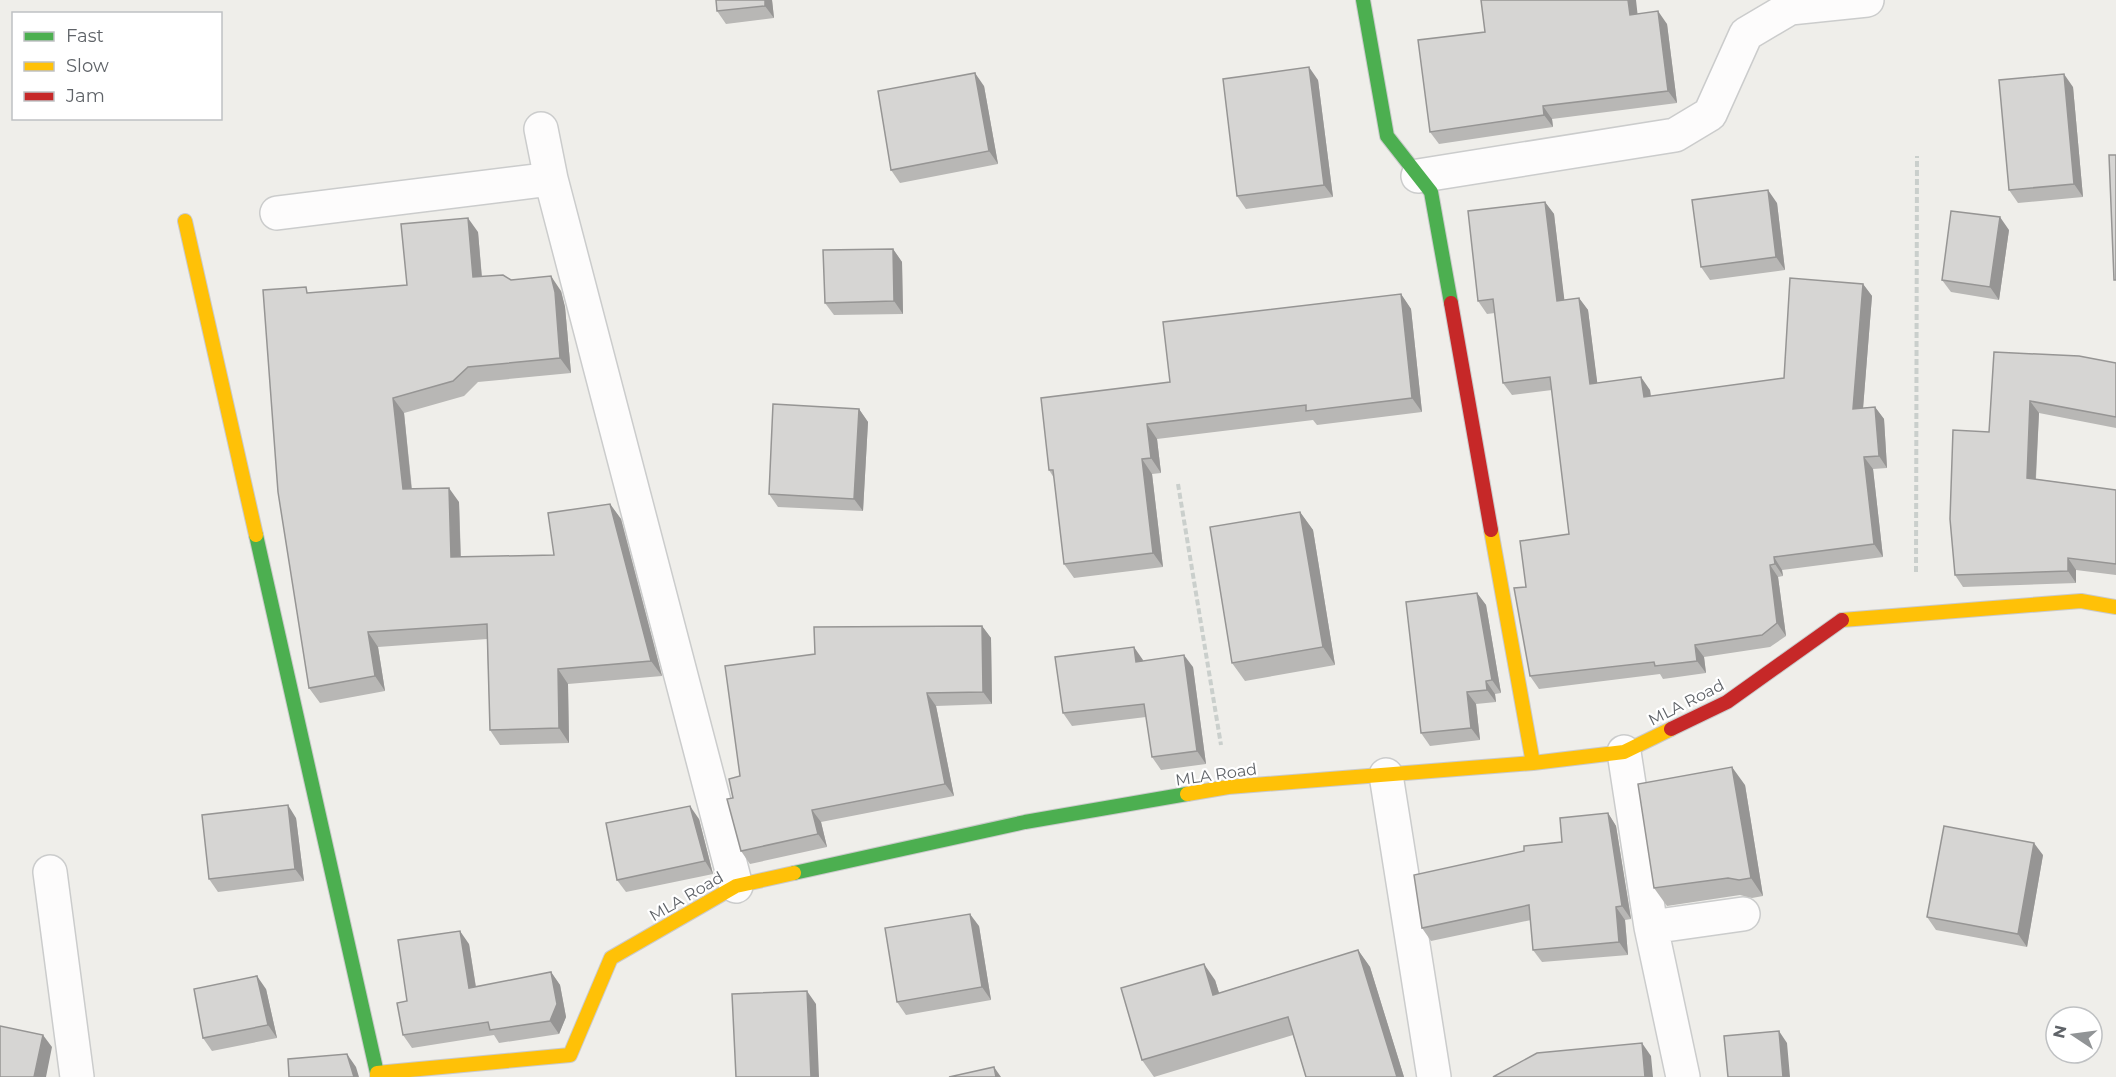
<svg xmlns="http://www.w3.org/2000/svg" width="2116" height="1077" viewBox="0 0 2116 1077" font-family="Montserrat,sans-serif">
  <style>
    .lines { fill: none; stroke-linecap: round; stroke-linejoin: round }
    .street-casing { stroke: #cbcccc; stroke-width: 36 }
    .fast-casing { stroke: #cacacb; stroke-width: 16 }
    .slow-casing { stroke: #cacacb; stroke-width: 16 }
    .jam-casing { stroke: #cacacb; stroke-width: 16 }
    .path { stroke: #cacfcc; stroke-width: 4; stroke-dasharray: 6 3; stroke-linecap: butt }
    .street { stroke: #fdfcfc; stroke-width: 33 }
    .fast { stroke: #4caf50; stroke-width: 14 }
    .slow { stroke: #ffc107; stroke-width: 14 }
    .jam { stroke: #c62828; stroke-width: 14 }
    .wall { fill: #b8b7b5 }
    .shaded-wall { fill: #969594 }
    .building { fill: #d6d5d3; stroke: #969594; stroke-width: 1.5 }
    .labels { text-anchor: middle; stroke-width: 4.5; stroke-linejoin: round; paint-order: stroke }
    .street-label { font-size: 16px; fill: #5f6368; stroke: #fff }
  </style>
  <rect width="100%" height="100%" fill="#efeeea"/>
  <g class="lines">
    <defs>
      <path id="street" d="M541,129L551,179L736,886
        M1418,176L1675,135L1710,114L1746,34L1790,8L1867,0
        M277,213L551,179
        M1624,752L1651,927L1683,1077
        M1386,775L1434,1077
        M50,872L77,1077
        M1651,927L1743,914"/>
      <path id="fast" d="M1363,0L1387,136L1431,192L1451,303
        M256,535L377,1073
        M794,873L1025,822L1187,794"/>
      <path id="slow" d="M185,221L256,535
        M1491,530L1533,763
        M1842,620L2081,601L2116,607
        M1187,794L1228,787L1533,763L1624,752L1671,729
        M377,1077V1073L570,1055L611,958L736,886L794,873"/>
      <path id="jam" d="M1451,303L1491,530
        M1671,729L1727,702L1842,620"/>
    </defs>
    <use href="#street" class="street-casing"/>
    <use href="#fast" class="fast-casing"/>
    <use href="#slow" class="slow-casing"/>
    <use href="#jam" class="jam-casing"/>
    <path class="path" d="M1178,484L1221,745
      M1916,572L1917,156"/>
    <use href="#street" class="street"/>
    <use href="#fast" class="fast"/>
    <use href="#slow" class="slow"/>
    <use href="#jam" class="jam"/>
  </g>
  <path class="wall" d="M772,0L774,18L726,24L717,11Z
    M1637,14L1667,24L1677,103L1552,119L1553,127L1439,144L1430,132L1485,32Z
    M1318,80L1333,197L1246,209L1237,196Z
    M984,86L998,164L900,183L891,170Z
    M2073,87L2083,197L2018,203L2009,190Z
    M1545,202L1554,214L1564,300L1579,298L1588,310L1597,383L1650,390L1651,396L1784,378L1863,284L1872,296L1863,408L1875,407L1884,419L1887,468L1873,469L1883,557L1782,570L1783,576L1778,577L1786,636L1770,647L1704,657L1706,673L1663,679L1660,674L1539,689L1530,676L1526,587L1569,534L1552,390L1512,395L1503,383L1495,313L1487,314L1478,301Z
    M1777,203L1785,270L1710,280L1701,267Z
    M2009,230L1999,300L1951,292L1942,280Z
    M478,232L482,277L511,280L561,291L565,307L571,373L478,382L464,396L404,413L412,489L459,502L461,557L554,555L610,504L621,519L662,676L568,684L569,743L500,745L490,730L487,639L378,647L385,691L320,703L309,688L407,285Z
    M893,249L902,262L903,314L834,315L825,303Z
    M1401,294L1411,309L1422,412L1317,425L1313,420L1157,439L1161,473L1152,474L1163,567L1074,578L1064,564L1054,478L1049,470L1170,382Z
    M1994,352L2116,363V428L2039,413L2036,479L2116,490V575L2076,570V583L1963,587L1955,575L1989,432Z
    M859,409L868,422L863,511L778,507L769,494Z
    M1300,512L1313,530L1335,665L1245,681L1232,663Z
    M1477,593L1486,605L1501,693L1495,694L1496,702L1476,704L1480,740L1430,746L1421,733Z
    M982,626L991,638L992,704L936,706L954,796L821,822L827,847L750,864L741,851L733,798L740,776Z
    M1143,660V661L1193,667L1206,764L1161,770L1152,757L1146,717L1072,726L1063,713Z
    M1745,785L1763,896L1752,898L1740,895L1667,906L1654,888Z
    M1608,813L1616,826L1631,919L1625,920L1628,955L1542,962L1533,950L1531,920L1431,941L1422,928L1524,851L1562,842Z
    M296,818L304,881L218,892L209,879Z
    M699,819L713,874L626,892L617,880Z
    M2043,855L2027,947L1936,930L1927,917Z
    M979,926L991,1000L906,1015L897,1002Z
    M469,944L476,987L551,972L560,985L566,1017L559,1034L499,1043L494,1035L412,1048L403,1035L407,1001Z
    M1358,950L1370,967L1404,1077H1306L1293,1035L1154,1077L1142,1060L1215,980L1219,993Z
    M266,989L277,1038L212,1051L203,1038Z"/>
  <path class="shaded-wall" d="M765,0H772L774,18L765,6Z
    M1628,0H1636L1639,27L1630,15Z
    M1658,11L1667,24L1677,103L1668,91Z
    M1309,67L1318,80L1333,197L1324,185Z
    M975,73L984,86L998,164L989,151Z
    M2064,74L2073,87L2083,197L2074,184Z
    M1543,106L1552,119L1553,127L1544,115Z
    M1768,190L1777,203L1785,270L1776,257Z
    M1545,202L1554,214L1566,313L1557,301Z
    M2000,217L2009,230L1999,300L1990,287Z
    M468,218L478,232L483,292L473,277Z
    M893,249L902,262L903,314L894,301Z
    M551,276L561,291L565,307L571,373L560,358Z
    M1863,284L1872,296L1862,421L1853,409Z
    M1401,294L1411,309L1422,412L1412,398Z
    M1579,298L1588,310L1599,396L1590,384Z
    M1641,377L1650,390L1652,409L1644,397Z
    M393,398L404,413L413,504L403,489Z
    M2030,401L2039,413L2035,490L2027,478Z
    M1875,407L1884,419L1887,468L1879,456Z
    M859,409L868,422L863,511L854,499Z
    M1147,424L1157,439L1161,473L1151,458Z
    M1864,457L1873,469L1883,557L1874,544Z
    M1142,459L1152,474L1163,567L1153,553Z
    M449,488L459,502L461,572L451,557Z
    M610,504L621,519L662,676L651,661Z
    M1300,512L1313,530L1335,665L1323,647Z
    M1774,557L1782,570L1783,576L1775,564Z
    M2068,558L2076,570V583L2068,571Z
    M1770,565L1778,577L1786,636L1777,623Z
    M1477,593L1486,605L1501,693L1492,680Z
    M982,626L991,638L992,704L983,692Z
    M368,632L378,647L385,691L375,676Z
    M1695,645L1704,657L1706,673L1697,661Z
    M1134,647L1143,660L1145,675L1136,662Z
    M1184,655L1193,667L1206,764L1197,751Z
    M558,669L568,684L569,743L559,728Z
    M1486,681L1495,694L1496,702L1487,690Z
    M1467,692L1476,704L1480,740L1471,728Z
    M927,693L936,706L954,796L945,784Z
    M1732,767L1745,785L1763,896L1751,878Z
    M288,805L296,818L304,881L295,869Z
    M690,806L699,819L713,874L705,861Z
    M812,810L821,822L827,847L818,834Z
    M1608,813L1616,826L1631,919L1622,906Z
    M2034,843L2043,855L2027,947L2018,934Z
    M1616,907L1625,920L1628,955L1619,942Z
    M970,914L979,926L991,1000L982,987Z
    M460,931L469,944L478,1001L469,988Z
    M1358,950L1370,967L1404,1077H1397Z
    M1204,964L1215,980L1225,1012L1213,995Z
    M551,972L560,985L566,1017L559,1034L550,1021Z
    M257,976L266,989L277,1038L268,1025Z
    M807,991L816,1004L819,1077H811Z
    M1779,1031L1787,1043L1790,1077H1783Z
    M43,1035L52,1047L46,1077H34Z
    M1642,1043L1651,1056L1653,1077H1645Z
    M347,1054L356,1067L359,1077H354Z
    M994,1067L1001,1077H996Z"/>
  <path class="building" d="M716,0H765V6L717,11Z
    M1481,0H1628L1630,15L1658,11L1668,91L1543,106L1544,115L1430,132L1418,40L1485,32Z
    M1309,67L1324,185L1237,196L1223,79Z
    M975,73L989,151L891,170L878,91Z
    M2064,74L2074,184L2009,190L1999,80Z
    M2109,155H2116V280H2114Z
    M1768,190L1776,257L1701,267L1692,200Z
    M1545,202L1557,301L1579,298L1590,384L1641,377L1644,397L1784,378L1790,278L1863,284L1853,409L1875,407L1879,456L1864,457L1874,544L1774,557L1775,564L1770,565L1777,623L1762,635L1695,645L1697,661L1655,666L1654,662L1530,676L1514,588L1526,587L1520,541L1569,534L1550,377L1503,383L1493,299L1478,301L1468,211Z
    M1951,211L2000,217L1990,287L1942,280Z
    M468,218L473,277L503,275L511,280L551,276L555,292L560,358L468,367L453,381L393,398L403,489L449,488L451,557L554,555L548,513L610,504L651,661L558,669L559,728L490,730L487,624L368,632L375,676L309,688L278,492L263,290L306,287L307,293L407,285L401,224Z
    M893,249L894,301L825,303L823,250Z
    M1401,294L1412,398L1306,411V405L1147,424L1151,458L1142,459L1153,553L1064,564L1053,470H1049L1041,398L1170,382L1163,322Z
    M1994,352L2079,356L2116,363V417L2030,401L2027,478L2116,490V564L2068,558V571L1955,575L1950,519L1953,430L1989,432Z
    M773,404L859,409L854,499L769,494Z
    M1300,512L1323,647L1232,663L1210,527Z
    M1477,593L1492,680L1486,681L1487,690L1467,692L1471,728L1421,733L1406,602Z
    M982,626L983,692L927,693L945,784L812,810L818,834L741,851L727,799L733,798L729,779L740,776L725,666L815,654L814,627Z
    M1134,647L1136,662L1184,655L1197,751L1152,757L1144,704L1063,713L1055,657Z
    M1732,767L1751,878L1739,880L1728,878L1654,888L1638,784Z
    M288,805L295,869L209,879L202,815Z
    M690,806L705,861L617,880L606,823Z
    M1608,813L1622,906L1616,907L1619,942L1533,950L1529,905L1422,928L1414,875L1524,851V846L1562,842L1560,818Z
    M1944,826L2034,843L2018,934L1927,917Z
    M970,914L982,987L897,1002L885,928Z
    M460,931L469,988L551,972L557,1004L550,1021L490,1030L488,1022L403,1035L397,1003L407,1001L398,940Z
    M1358,950L1397,1077H1306L1288,1017L1142,1060L1121,988L1204,964L1213,995Z
    M257,976L268,1025L203,1038L194,989Z
    M807,991L811,1077H736L732,994Z
    M0,1026L43,1035L34,1077H0Z
    M1779,1031L1783,1077H1728L1724,1036Z
    M1642,1043L1645,1077H1493L1537,1053Z
    M347,1054L354,1077H289L288,1059Z
    M994,1067L996,1077H949Z"/>
  <g class="labels">
    <g class="street-label">
      <text transform="translate(1686 702) rotate(-27)" y="6">MLA Road</text>
      <text transform="translate(1216 774) rotate(-8)" y="6">MLA Road</text>
      <text transform="translate(686 896) rotate(-30)" y="6">MLA Road</text>
    </g>
  </g>
  <rect x="12" y="12" width="210" height="108" fill="#ffffff" stroke="#bfc1c3" stroke-width="1.5"/>
  <rect x="24" y="32" width="30" height="9" fill="#4caf50" stroke="#bfc1c3" stroke-width="1.5"/>
  <text x="66" y="42" font-size="18" fill="#5f6368">Fast</text>
  <rect x="24" y="62" width="30" height="9" fill="#ffc107" stroke="#bfc1c3" stroke-width="1.5"/>
  <text x="66" y="72" font-size="18" fill="#5f6368">Slow</text>
  <rect x="24" y="92" width="30" height="9" fill="#c62828" stroke="#bfc1c3" stroke-width="1.5"/>
  <text x="66" y="102" font-size="18" fill="#5f6368">Jam</text>
  <g transform="translate(2074 1035) rotate(283)"><circle r="28" fill="#ffffff" stroke="#bfc1c3" stroke-width="1.5"/>
  <path d="M0-4.5L10 22L0 15L-10 22Z" fill="#919496"/>
  <text y="-9" font-size="16" font-weight="bold" text-anchor="middle" fill="#5f6368">N</text>
  </g>
</svg>
